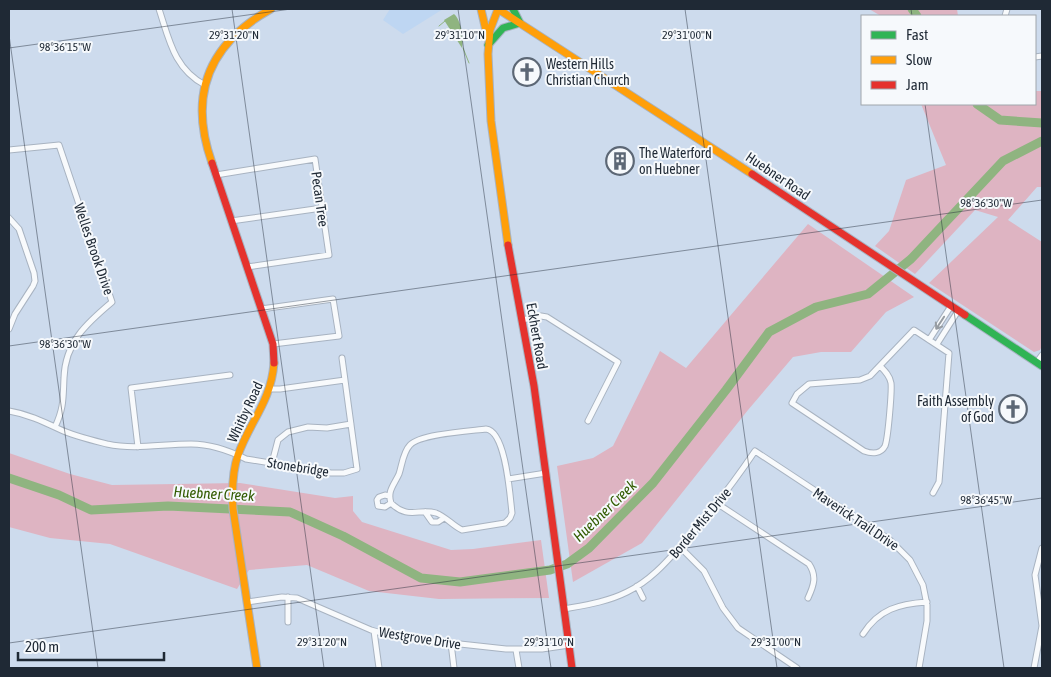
<svg xmlns="http://www.w3.org/2000/svg" width="1051" height="677" viewBox="0 0 1051 677" font-family="'Asap Condensed',sans-serif">
  <style>
    .built { fill: #bed6f2 }
    .green { fill: #deb4c2 }
    .water { fill: #8fb480 }
    .lines { fill: none; stroke-linecap: round; stroke-linejoin: round }
    .stream { stroke: #8fb480; stroke-width: 1 }
    .river { stroke: #8fb480; stroke-width: 9 }
    .street-casing { stroke: #a8b3c1; stroke-width: 7 }
    .fast-casing { stroke: #a8b3c1; stroke-width: 9 }
    .slow-casing { stroke: #a8b3c1; stroke-width: 9 }
    .jam-casing { stroke: #a8b3c1; stroke-width: 9 }
    .street { stroke: #f8fafc; stroke-width: 5 }
    .fast { stroke: #30b455; stroke-width: 7 }
    .slow { stroke: #ff9f0a; stroke-width: 7 }
    .jam { stroke: #e5322d; stroke-width: 7 }
    .oneway { stroke: #969ca2 }
    .ticks { fill: none; stroke: #1f2935; stroke-width: 1; stroke-opacity: 0.45 }
    .labels { text-anchor: middle; stroke-width: 4; stroke-linejoin: round; paint-order: stroke }
    .poi-label { font-size: 14px; fill: #1f2935; stroke: #f6f9fc; text-anchor: start }
    .street-label { font-size: 14px; fill: #1f2935; stroke: #f6f9fc }
    .water-label { font-size: 15px; font-style: italic; fill: #325b00; stroke: #f6f9fc }
    .ticks-label { font-size: 12px; text-anchor: middle; fill: #1f2935; stroke: #f6f9fc; stroke-width: 4; stroke-linejoin: round; paint-order: stroke }
  </style>
  <rect width="100%" height="100%" fill="#cddbed"/>
  <path class="built" d="M390,9H443L403,34L383,20Z"/>
  <path class="green" d="M869,9H957L958,16H881Z
    M1035,91H1042V187H1037L1008,220L1042,242V346L1040,350L1034,352L929,283L998,217L975,210L915,274L875,246L889,231L906,180L946,165L921,104H1035Z
    M808,224L914,297L886,312L851,352H821L793,357L748,410L642,543L573,582L557,466L593,458L613,446L660,351L686,368Z
    M9,453L70,474L112,485L240,483L335,498L353,496V511L362,522L451,550L473,549L541,540L549,598L439,599L369,591L307,565L249,570L237,589L110,544L50,538L9,527Z"/>
  <path class="water" d="M454,14C461,20 464,39 462,48L444,20Z"/>
  <g class="lines">
    <path class="stream" d="M439,26L445,21
      M463,48L469,63"/>
    <path class="river" d="M912,9L917,16
      M977,104L1000,120L1042,123
      M9,478L59,495L91,510L168,506L290,512L343,536L421,578L460,582L550,570L567,564L589,548L653,483L726,390L769,332L816,307L868,294L911,259L1003,161L1042,141"/>
    <defs>
      <path id="street" d="M159,9C169,39 174,69 205,85
        M1005,16L1007,9
        M1035,57L1042,56
        M9,150L59,145L112,302C87,323 65,342 64,378C63,398 64,408 55,427
        M216,175L315,159L329,255L247,267
        M9,218L19,229L34,273L35,281L33,286L15,314L9,329
        M231,221L322,208
        M261,309L333,299L339,336L273,344
        M522,320L541,316L547,317L618,362L588,421
        M929,340L951,306
        M937,344L958,311
        M1037,362L1042,355
        M880,366C885,371 890,376 891,383C892,391 888,439 885,446C881,454 872,454 864,451L792,403L797,394L809,384L860,380L870,376L914,330L949,353L939,482L933,493
        M270,389H280L345,380
        M9,411C27,414 42,421 59,429C74,436 91,440 107,444C135,450 162,444 191,444C209,444 230,451 246,459L331,473H344L357,469L342,358
        M486,429C506,431 510,496 512,513L510,518L505,523L462,530C453,526 445,516 436,513C419,508 408,520 391,503C387,491 394,485 399,474C402,465 403,452 410,445C420,434 470,431 486,429Z
        M138,447L131,388L230,375
        M272,463L278,440L288,432L308,427L327,428L351,424
        M508,479L546,473
        M389,496L385,495L379,497L377,500L378,506L385,507L391,503
        M718,504L809,564C817,576 814,585 808,598
        M425,512L432,522H438L444,518
        M680,547L704,571L723,608L738,628L797,668
        M637,586L643,598
        M247,602L282,597L297,598L371,630L396,637L506,649H542L569,645
        M564,609C586,605 607,602 627,592C652,580 669,559 687,539C712,511 734,482 755,451L890,540L910,560L923,585L927,605V621L919,668
        M288,622V597
        M374,631L379,668
        M863,634C879,609 899,604 927,602
        M451,643L454,668
        M516,650L519,668
        M1034,668L1042,626L1035,575L1042,548"/>
      <path id="fast" d="M488,45L503,28L520,23L513,9
        M965,315L1042,366"/>
      <path id="slow" d="M481,9L487,35
        M498,9L490,30L488,54L491,121L508,245
        M498,9L752,174
        M212,163C188,95 208,44 271,9
        M257,668L233,509C232,491 232,472 238,455C250,421 271,402 274,363"/>
      <path id="jam" d="M212,163L273,344L274,363
        M752,174L965,315
        M508,245L534,386L572,668"/>
    </defs>
    <use href="#street" class="street-casing"/>
    <use href="#fast" class="fast-casing"/>
    <use href="#slow" class="slow-casing"/>
    <use href="#jam" class="jam-casing"/>
    <use href="#street" class="street"/>
    <use href="#fast" class="fast"/>
    <use href="#slow" class="slow"/>
    <use href="#jam" class="jam"/>
  </g>
  <defs><path id="oneway-shaft" d="M-6 0H5M1.5-3L5.5 0L1.5 3" fill="none" stroke-width="1.6" stroke-linecap="round" stroke-linejoin="round" transform="scale(1.25)"/></defs>
  <use class="oneway" href="#oneway-shaft" transform="translate(940 323) rotate(123)"/>
  <path class="ticks" d="M232,9L324,668M458,9L551,668M685,9L777,668M911,9L912,16M9,35L98,668M9,48L291,9M925,104L1004,668M9,346L1042,200M9,643L1042,498"/>
  <defs>
    <symbol id="church-ring" viewBox="-11 -11 22 22"><circle r="9.5" fill="#f6f9fc" stroke="#5c6775" stroke-width="1.5"/><path d="M-1.2-6h2.4v3.5h3.3v2.4h-3.3V6h-2.4V-.1h-3.3v-2.4h3.3Z" fill="#5c6775"/></symbol>
    <symbol id="building-ring" viewBox="-11 -11 22 22"><circle r="9.5" fill="#f6f9fc" stroke="#5c6775" stroke-width="1.5"/><path d="M-4-6H4V6H1V3H-1V6H-4ZM-2.5-4.3h1.7v1.8h-1.7ZM.8-4.3h1.7v1.8H.8ZM-2.5-1h1.7V.8h-1.7ZM.8-1h1.7V.8H.8Z" fill="#5c6775"/></symbol>
  </defs>
  <g fill-rule="evenodd">
    <use href="#church-ring" x="511" y="56" width="32" height="32"/>
    <use href="#building-ring" x="604" y="145" width="32" height="32"/>
    <use href="#church-ring" x="997" y="393" width="32" height="32"/>
  </g>
  <g class="labels">
    <g class="poi-label">
      <text x="546" y="69">Western Hills<tspan x="546" dy="16">Christian Church</tspan></text>
      <text x="639" y="158">The Waterford<tspan x="639" dy="16">on Huebner</tspan></text>
      <text x="994" y="406" text-anchor="end">Faith Assembly<tspan x="994" dy="16">of God</tspan></text>
    </g>
    <g class="street-label">
      <text transform="translate(778 176) rotate(34)" y="5">Huebner Road</text>
      <text transform="translate(320 199) rotate(82)" y="5">Pecan Tree</text>
      <text transform="translate(94 249) rotate(71)" y="5">Welles Brook Drive</text>
      <text transform="translate(537 336) rotate(80)" y="5">Eckhert Road</text>
      <text transform="translate(245 412) rotate(-65)" y="5">Whitby Road</text>
      <text transform="translate(298 467) rotate(9)" y="5">Stonebridge</text>
      <text transform="translate(856 519) rotate(34)" y="5">Maverick Trail Drive</text>
      <text transform="translate(700 523) rotate(-50)" y="5">Border Mist Drive</text>
      <text transform="translate(420 638) rotate(9)" y="5">Westgrove Drive</text>
    </g>
    <g class="water-label">
      <text transform="translate(214 494) rotate(3)" y="5">Huebner Creek</text>
      <text transform="translate(605 511) rotate(-44)" y="5">Huebner Creek</text>
    </g>
  </g>
  <g class="ticks-label">
    <text x="234" y="39">29°31'20"N</text>
    <text x="460" y="39">29°31'10"N</text>
    <text x="687" y="39">29°31'00"N</text>
    <text x="65" y="51">98°36'15"W</text>
    <text x="986" y="207">98°36'30"W</text>
    <text x="65" y="348">98°36'30"W</text>
    <text x="986" y="504">98°36'45"W</text>
    <text x="322" y="646">29°31'20"N</text>
    <text x="549" y="646">29°31'10"N</text>
    <text x="776" y="646">29°31'00"N</text>
  </g>
  <rect width="1051" height="677" fill="none" stroke="#1f2935" stroke-width="20"/>
  <rect x="861" y="15" width="175" height="90" fill="#f6f9fc" stroke="#a0a6ac"/>
  <rect x="871" y="31" width="25" height="8" fill="#30b455" stroke="#a0a6ac"/>
  <text x="906" y="40" font-size="15" fill="#1f2935">Fast</text>
  <rect x="871" y="56" width="25" height="8" fill="#ff9f0a" stroke="#a0a6ac"/>
  <text x="906" y="65" font-size="15" fill="#1f2935">Slow</text>
  <rect x="871" y="81" width="25" height="8" fill="#e5322d" stroke="#a0a6ac"/>
  <text x="906" y="90" font-size="15" fill="#1f2935">Jam</text>
  <path d="M18 652v8h146v-8" fill="none" stroke="#1f2935" stroke-width="2.5"/>
  <text x="25" y="652" font-size="15" fill="#1f2935" stroke="#f6f9fc" stroke-width="4" paint-order="stroke">200 m</text>
</svg>
